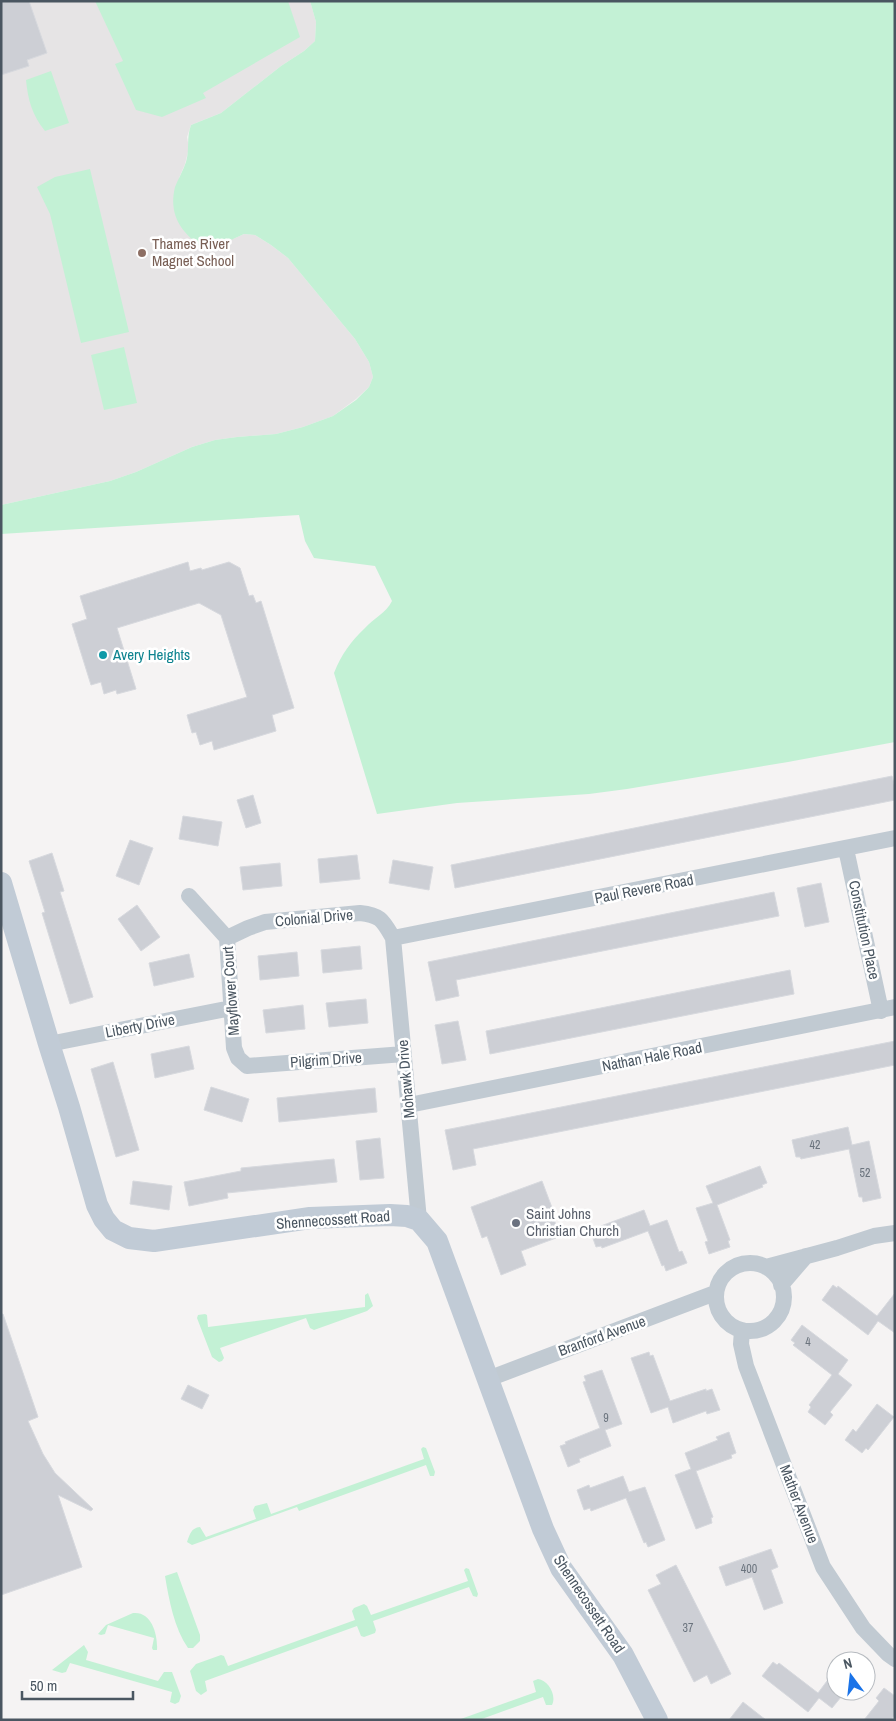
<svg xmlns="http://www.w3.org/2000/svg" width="896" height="1721" viewBox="0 0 896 1721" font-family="'Archivo Narrow',sans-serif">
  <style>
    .education { fill: #e6e4e5 }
    .green { fill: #c3f1d5 }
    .building { fill: #cdcfd5; stroke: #d7d9de }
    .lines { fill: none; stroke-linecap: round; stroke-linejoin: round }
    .street { stroke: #c1cad2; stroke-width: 16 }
    .secondary { stroke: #c1cbd6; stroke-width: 22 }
    .education-dot { fill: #8d6e63; stroke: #fff; stroke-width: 2 }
    .culture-dot { fill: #0f9aa8; stroke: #fff; stroke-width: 2 }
    .worship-dot { fill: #6b7280; stroke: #fff; stroke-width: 2 }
    .labels { text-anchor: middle; stroke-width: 5; stroke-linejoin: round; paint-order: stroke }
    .number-label { font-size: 12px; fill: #6b747e }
    .education-label { font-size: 15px; fill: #785e54; stroke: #fff; text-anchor: start }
    .culture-label { font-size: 15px; fill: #0d838f; stroke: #fff; text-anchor: start }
    .street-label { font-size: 15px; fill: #4a5661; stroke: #fff }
    .worship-label { font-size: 15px; fill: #5b616d; stroke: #fff; text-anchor: start }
  </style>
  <rect width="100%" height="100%" fill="#f5f3f3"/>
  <path class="education" d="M1,1H310L316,22L315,41L304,51L281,66L221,113L191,125L187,137L189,148L185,164L179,178L233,239L244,234L255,235L271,245L288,258L355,339L369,362L373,377L369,387L356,399L333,416L303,427L276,434L237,437L215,440L192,447L136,472L110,481L1,505Z"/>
  <path class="green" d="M95,1H288L300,37L203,93L206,98L162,117L136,110L115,64L123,61Z
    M310,1H895V742L788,762L627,789L589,794L457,803L377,814L334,673C341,655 351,641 365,628C374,618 386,613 392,601L375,566L314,558L305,541L299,515L1,534V505L110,481L136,472L192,447L215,440L237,437L276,434L303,427L333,416L356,400L369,387L373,377L369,362L355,339L288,258L271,245L255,235L244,234L218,246L204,249C182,233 168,216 175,187C178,179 183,171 186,162C190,148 186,139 191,125L221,113L281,66L304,51L315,41L316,22Z
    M51,71L69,123L45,131C32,115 28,100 26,80Z
    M90,169L129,332L81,343L53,226L50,214L37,187L55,177Z
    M124,347L137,403L104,410L91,355Z
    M368,1293L373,1306L367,1311L314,1330L310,1328L306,1318L220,1348L224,1358L222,1361L219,1362L212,1357L197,1318L198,1315L205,1314L207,1315L208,1327L365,1307V1295Z
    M423,1447L426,1448L435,1472L434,1476H430L426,1465L299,1511L297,1507L192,1545L187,1542C190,1534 191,1528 200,1527L206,1537L256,1519L253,1510L255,1506L267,1503L271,1514L424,1459L421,1449Z
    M466,1568L469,1569L478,1594L477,1597L473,1596L469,1587L373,1621L376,1630L375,1633L364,1637L361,1636L357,1626L205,1681L207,1691L201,1695L196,1691L190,1671L196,1664L221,1655L224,1656L228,1666L355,1620L352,1611L354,1608L364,1604L367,1606L371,1615L468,1581L464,1570Z
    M177,1572L200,1635V1641L193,1648H188C174,1628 169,1600 165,1576Z
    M133,1613C152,1611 158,1635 157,1650H153L152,1648L154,1638L108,1625L105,1634L101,1635L98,1634L106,1625Z
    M84,1645L88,1652L86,1660L158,1681L164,1672H172L181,1696L179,1702L175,1704L170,1702L172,1692L70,1663L66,1672L62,1673L52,1670Z
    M538,1679C548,1680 557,1695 552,1705H546L543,1697L479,1720H458L536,1692L533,1681Z"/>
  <path class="building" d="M1,1H29L47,53L27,60L29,66L1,75Z
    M188,562L190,571L201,568L202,570L229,562L240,568L249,596L253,595L256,603L261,601L294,708L272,715L276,731L214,750L212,741L200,745L196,732L192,733L187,715L247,697L221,615L199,603L117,628L136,689L117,694L116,690L104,694L101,682L91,685L72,624L87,619L80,596Z
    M892,776L895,788V800L455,888L451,865Z
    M253,795L261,823L246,828L237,800Z
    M183,816L222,822L218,846L179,839Z
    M130,840L153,848L139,885L116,876Z
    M52,853L64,891L60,892L93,997L70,1004L42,913L45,912L29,861Z
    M357,855L360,879L320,883L318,859Z
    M393,860L433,867L429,890L389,883Z
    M280,863L282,886L243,890L240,867Z
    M821,883L829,922L805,927L797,888Z
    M774,892L779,916L456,980L459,996L436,1001L428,962Z
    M137,905L160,937L141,951L118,919Z
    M360,946L362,969L323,973L321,950Z
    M297,952L299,976L260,980L258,956Z
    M189,954L194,977L154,986L149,963Z
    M790,970L794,994L490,1054L486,1031Z
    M366,999L368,1023L329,1027L326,1003Z
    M303,1005L305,1029L266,1033L263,1010Z
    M458,1021L466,1060L442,1064L435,1025Z
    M895,1041V1065L473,1149L476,1165L453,1170L445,1130Z
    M189,1046L194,1069L155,1078L151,1054Z
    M113,1062L139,1150L116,1157L91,1069Z
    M211,1087L249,1099L242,1122L204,1110Z
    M375,1088L377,1112L279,1122L277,1098Z
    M848,1127L852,1145L869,1141L881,1198L863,1202L862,1197H859L849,1149L801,1159L800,1157H796L792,1140Z
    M380,1138L384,1178L360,1180L356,1141Z
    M334,1159L337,1182L227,1193L228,1198L189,1206L184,1182L241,1171V1168Z
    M760,1166L767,1183L762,1185L763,1187L717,1205L730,1240L728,1241L730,1247L709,1254L705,1242L708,1241L696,1208L713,1203L706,1186Z
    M133,1181L172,1186L169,1210L130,1204Z
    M542,1181L554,1213L552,1214L559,1233L554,1235L556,1238L521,1251L526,1265L501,1275L487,1236L482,1238L471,1207Z
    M644,1210L650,1226L667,1220L679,1252L682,1251L687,1263L666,1271L664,1265L662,1266L648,1231L602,1248L601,1246L596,1247L590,1230Z
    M833,1285L837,1288L838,1286L877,1316L895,1293V1333L878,1321L868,1335L822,1300Z
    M1,1314H3L38,1417L28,1421L43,1454L55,1473L93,1509L91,1511L58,1495L82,1567L1,1595Z
    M802,1325L848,1360L838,1374L852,1385L830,1412L833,1415L825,1425L808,1412L811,1407L809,1405L832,1375L793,1345L795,1343L791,1340Z
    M649,1352L650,1356L653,1355L670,1401L706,1389V1391L712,1389L720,1410L707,1414L706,1411L673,1423L668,1407L651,1413L631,1358Z
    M602,1370L622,1424L605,1430L611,1446L579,1459L580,1462L568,1467L560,1446L566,1444L565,1442L600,1428L583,1382L586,1381L584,1376Z
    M188,1385L209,1395L202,1409L181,1399Z
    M877,1404L894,1417L868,1450L866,1448L862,1453L845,1440L853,1429L856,1432Z
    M729,1432L736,1453L731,1455L732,1458L696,1471L713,1517L711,1518L712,1523L696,1529L675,1475L691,1469L685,1453L718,1440L716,1437Z
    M623,1476L629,1492L645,1487L665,1540L648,1547L646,1542L644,1543L626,1498L591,1511L590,1508L584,1510L577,1490L589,1485L590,1488Z
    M771,1549L778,1567L771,1570L783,1603L764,1610L752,1577L726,1586L719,1567Z
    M676,1565L731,1674L711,1684L707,1675L694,1682L648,1590L661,1584L656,1575Z
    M773,1662L777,1665L779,1663L818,1693L836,1669V1691H846L832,1708L819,1698L808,1712L762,1676Z
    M884,1688L895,1696V1715L891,1720H864L879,1701L876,1698Z
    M743,1702L766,1720H729Z"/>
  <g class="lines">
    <path class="street" d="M846,849L881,1011
      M189,896L227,938L234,1048L238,1058L247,1066L404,1054
      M227,938L248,928L265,922L360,913C381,915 383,921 393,938L419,1220
      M393,938L895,838
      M49,1044L231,1008
      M409,1105L895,1007
      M716 1297a34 34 0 1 1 68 0a34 34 0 1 1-68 0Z
      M766,1267L837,1248L874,1236L895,1233
      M781,1285L806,1256
      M742,1330L741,1344L746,1366L823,1567L863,1628L888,1654L895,1659
      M488,1379L715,1293"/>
    <path class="secondary" d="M1,883L49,1044L69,1107L97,1205L104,1219L113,1230L129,1238L154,1241L310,1218L390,1215L407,1216L419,1220L437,1241L543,1529L561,1568L623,1655L657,1720"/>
  </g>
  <circle class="education-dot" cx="142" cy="253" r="5"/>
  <circle class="culture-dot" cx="103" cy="655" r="5"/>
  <circle class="worship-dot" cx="516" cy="1223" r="5"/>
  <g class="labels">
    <g class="number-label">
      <text x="815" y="1149">42</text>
      <text x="865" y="1177">52</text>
      <text x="808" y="1346">4</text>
      <text x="606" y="1422">9</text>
      <text x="749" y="1573">400</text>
      <text x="688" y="1632">37</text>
    </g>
    <g class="education-label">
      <text x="152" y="249">Thames River<tspan x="152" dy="17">Magnet School</tspan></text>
    </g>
    <g class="culture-label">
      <text x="113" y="660">Avery Heights</text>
    </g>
    <g class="street-label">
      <text transform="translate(644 889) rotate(-11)" y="5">Paul Revere Road</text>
      <text transform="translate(314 918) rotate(-5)" y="5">Colonial Drive</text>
      <text transform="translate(864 930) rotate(78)" y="5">Constitution Place</text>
      <text transform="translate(231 991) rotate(-94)" y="5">Mayflower Court</text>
      <text transform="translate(140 1026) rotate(-11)" y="5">Liberty Drive</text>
      <text transform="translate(652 1057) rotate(-11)" y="5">Nathan Hale Road</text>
      <text transform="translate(326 1060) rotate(-4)" y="5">Pilgrim Drive</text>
      <text transform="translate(406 1079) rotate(-95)" y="5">Mohawk Drive</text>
      <text transform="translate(333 1220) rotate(-4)" y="5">Shennecossett Road</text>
      <text transform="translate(602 1336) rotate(-20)" y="5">Branford Avenue</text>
      <text transform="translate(799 1504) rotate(69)" y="5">Mather Avenue</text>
      <text transform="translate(589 1604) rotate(56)" y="5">Shennecossett Road</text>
    </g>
    <g class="worship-label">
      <text x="526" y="1219">Saint Johns<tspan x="526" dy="17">Christian Church</tspan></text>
    </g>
  </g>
  <rect width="896" height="1721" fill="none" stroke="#4a5661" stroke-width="5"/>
  <g transform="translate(851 1676) rotate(345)"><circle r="24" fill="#ffffff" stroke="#b7bbc0"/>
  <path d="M0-4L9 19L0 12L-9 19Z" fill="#1a73e8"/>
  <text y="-8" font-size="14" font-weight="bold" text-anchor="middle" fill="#4a5661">N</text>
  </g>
  <path d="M22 1691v8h111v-8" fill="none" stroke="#4a5661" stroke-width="2.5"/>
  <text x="30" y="1691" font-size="15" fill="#4a5661" stroke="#ffffff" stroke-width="4" paint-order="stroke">50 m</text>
</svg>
